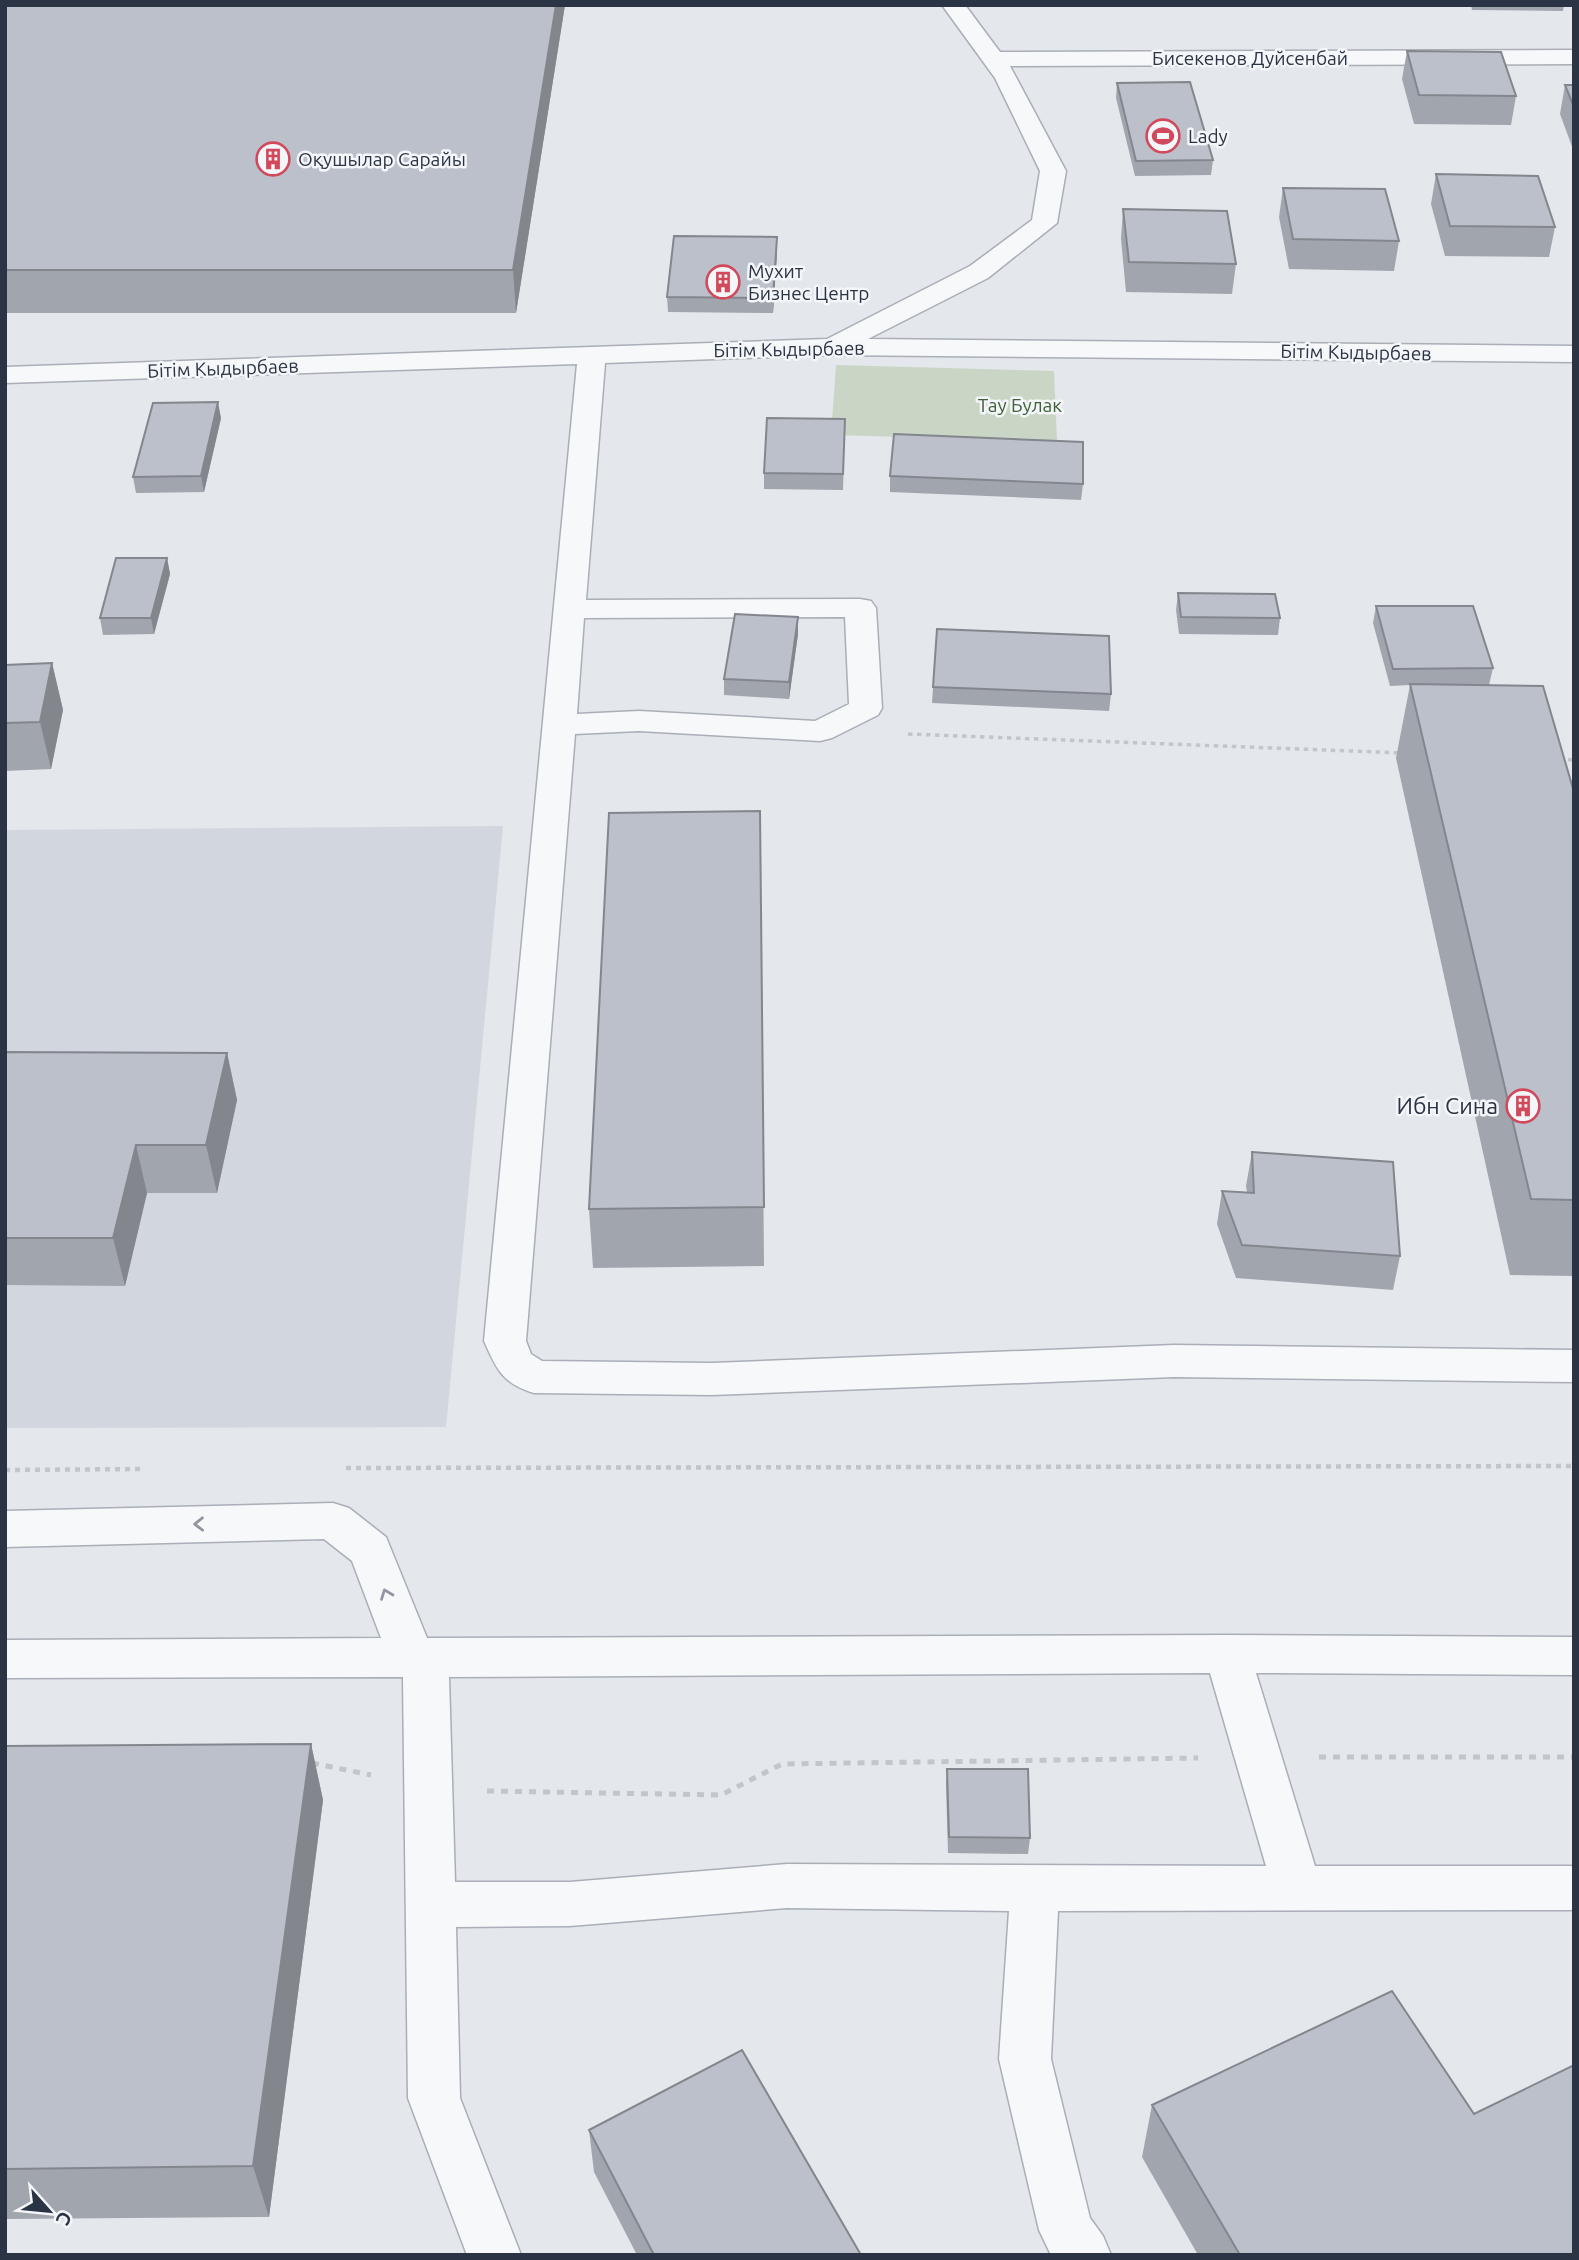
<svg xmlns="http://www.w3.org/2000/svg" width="1579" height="2260" viewBox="0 0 1579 2260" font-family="Ubuntu,sans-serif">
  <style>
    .built { fill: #d2d6de }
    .green { fill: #c9d6c5 }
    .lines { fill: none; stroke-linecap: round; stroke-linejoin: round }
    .minor-casing { stroke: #a9aeb7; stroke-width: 3 }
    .path-far2 { stroke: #c2c5cb; stroke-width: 3.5; stroke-dasharray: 4.5 4.5; stroke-linecap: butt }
    .path-far1 { stroke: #c2c5cb; stroke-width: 4.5; stroke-dasharray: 5 5; stroke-linecap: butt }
    .path { stroke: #c2c5cb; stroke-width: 5; stroke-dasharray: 7 7; stroke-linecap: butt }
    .minor { fill: #f7f8fa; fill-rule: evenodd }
    .wall { fill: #a1a5ae }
    .shaded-wall { fill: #83868d }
    .building { fill: #bbc0ca; stroke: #83868d; stroke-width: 2 }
    .oneway { stroke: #9196a0 }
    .labels { text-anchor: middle; stroke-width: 5; stroke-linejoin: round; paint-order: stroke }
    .far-street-label { font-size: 19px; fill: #2b3445; stroke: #f4f6f9 }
    .far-poi-label { font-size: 19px; fill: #2b3445; stroke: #f4f6f9; text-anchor: start }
    .far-park-label { font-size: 19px; fill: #3f6138; stroke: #f4f6f9 }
    .poi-label { font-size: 23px; fill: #2b3445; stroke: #f4f6f9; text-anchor: end }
  </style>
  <rect width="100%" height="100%" fill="#e4e7ec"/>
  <path class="built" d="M503,826L446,1427L5,1428V830Z"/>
  <path class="green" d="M836,365L1054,371L1057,441L831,435Z"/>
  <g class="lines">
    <defs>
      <path id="minor" d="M942,5H965L1000,52L1574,50V64L1010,66L1066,171L1057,223L988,278L868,339L1574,346V362L831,355L605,363L586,600L860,599L871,601L876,608L882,708L878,715L832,738L820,741L639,731L575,734L526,1341L531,1354L542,1361L712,1363L1174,1345L1574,1350V1382L1174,1377L712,1395L534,1393C502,1383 497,1370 484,1341L577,364L5,383V367L827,339L970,266L1032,220L1040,171L995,78ZM845,617L849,704L815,721L639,711L577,714L584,618Z
        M333,1503L349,1508L386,1537L427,1638L1227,1635L1574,1637V1675L1256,1673L1315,1866H1574V1910L1058,1911L1051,2059L1090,2218L1103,2236L1111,2255H1051L1039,2230L999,2059L1009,1911L787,1908L570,1926L456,1927L460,2098L521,2255H467L408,2098L403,1677L5,1678V1640L381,1638L352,1561L324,1539L5,1547V1511ZM1210,1673L1266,1866L787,1864L570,1882H455L449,1677Z"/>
    </defs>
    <use href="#minor" class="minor-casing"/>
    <path class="path-far2" d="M908,734L1403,753
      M1559,759L1574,760"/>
    <path class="path-far1" d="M346,1468L1574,1466
      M5,1470L145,1469"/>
    <path class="path" d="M1319,1757H1574
      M312,1763L371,1775
      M487,1791L721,1795L782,1764L1198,1758"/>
    <use href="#minor" class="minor"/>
  </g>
  <path class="wall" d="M5,5H565L516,313H5Z
    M1471,5H1564L1563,11L1472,10Z
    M1407,51L1516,96L1511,125L1414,124L1402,79Z
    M1117,83L1213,160L1211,175L1135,176L1116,98Z
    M1565,85H1574V152L1560,114Z
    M1436,174L1555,227L1549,257L1445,256L1431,204Z
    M1283,188L1399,241L1394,271L1289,269L1279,217Z
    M1123,209L1236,264L1232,294L1126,292L1121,239Z
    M777,252L773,313L668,312L667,297Z
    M221,418L204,492L136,493L133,477Z
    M845,419L843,490L764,489V473Z
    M890,476L1083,484L1081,500L890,492Z
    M167,558L170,574L154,634L103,635L100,618Z
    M1178,593L1280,618L1278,635L1179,634L1176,610Z
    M1376,606L1493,668L1489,685L1574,792V1276L1510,1275L1396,758L1410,685L1390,686L1373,623Z
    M937,629L1111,694L1109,711L932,703Z
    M798,634L789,699L724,695V679Z
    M52,663L63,710L51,769L5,771V665Z
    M760,811L764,1266L593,1268L589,1209Z
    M5,1052L227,1053L237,1100L217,1193H147L125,1286L5,1285Z
    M1252,1152L1400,1256L1393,1290L1236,1278L1217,1224L1222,1191L1247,1192L1246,1186Z
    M311,1744L323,1800L269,2217L5,2219V1746Z
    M947,1769L1030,1838L1028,1854L948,1853L946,1785Z
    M1152,2105L1474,2114L1574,2255H1198L1142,2157Z
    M589,2130L861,2255H637L594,2172Z"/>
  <path class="shaded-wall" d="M556,5H565L516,313L513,270Z
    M777,237V252L773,313V298Z
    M218,402L221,418L204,492L201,476Z
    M167,558L170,574L154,634L151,618Z
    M798,617V634L789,699V682Z
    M52,663L63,710L51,769L40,722Z
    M227,1053L237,1100L217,1193L206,1145Z
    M136,1145L147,1193L125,1286L113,1238Z
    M311,1744L323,1800L269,2217L253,2166Z"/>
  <path class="building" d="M5,5H556L513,270H5Z
    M1407,51L1501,52L1516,96L1419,95Z
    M1190,82L1213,160L1136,161L1117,83Z
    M1565,85H1574V107Z
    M1436,174L1538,176L1555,227L1450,226Z
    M1283,188L1385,189L1399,241L1293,239Z
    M1123,209L1227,211L1236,264L1129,262Z
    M674,236L777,237L773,298L667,297Z
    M218,402L201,476L133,477L153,403Z
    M767,418L845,419L843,474L764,473Z
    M894,434L1083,442V484L890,476Z
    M116,558H167L151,618H100Z
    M1178,593L1275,594L1280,618L1181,617Z
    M1376,606H1473L1493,668L1393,669Z
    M735,614L798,617L789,682L724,679Z
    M937,629L1109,636L1111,694L933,687Z
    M52,663L40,722L5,723V665Z
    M1410,684L1543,686L1574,792V1200L1531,1199Z
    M760,811L764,1207L589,1209L609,813Z
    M5,1052L227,1053L206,1145H136L113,1238H5Z
    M1252,1152L1393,1162L1400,1256L1242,1245L1222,1191L1254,1193Z
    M311,1744L253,2166L5,2169V1746Z
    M947,1769H1028L1030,1838L949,1837Z
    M1392,1991L1474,2114L1574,2065V2255H1240L1152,2105Z
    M742,2050L861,2255H654L589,2130Z"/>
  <defs><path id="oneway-chevron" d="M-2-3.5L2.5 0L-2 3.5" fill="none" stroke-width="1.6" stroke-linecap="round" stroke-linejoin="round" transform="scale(1.75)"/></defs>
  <g class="oneway">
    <use href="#oneway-chevron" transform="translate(199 1524) rotate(179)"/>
    <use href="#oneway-chevron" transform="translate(386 1594) rotate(-111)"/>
  </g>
  <defs>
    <symbol id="stadium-ring" viewBox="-11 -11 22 22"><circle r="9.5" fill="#f4f6f9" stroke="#d1495b" stroke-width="1.5"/><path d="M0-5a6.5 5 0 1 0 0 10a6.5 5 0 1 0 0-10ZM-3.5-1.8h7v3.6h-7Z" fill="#d1495b"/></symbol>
    <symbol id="building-ring" viewBox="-11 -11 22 22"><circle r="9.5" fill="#f4f6f9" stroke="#d1495b" stroke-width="1.5"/><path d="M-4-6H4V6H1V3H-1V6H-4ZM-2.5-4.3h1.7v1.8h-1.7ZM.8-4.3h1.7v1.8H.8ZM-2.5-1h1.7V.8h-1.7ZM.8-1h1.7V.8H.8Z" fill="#d1495b"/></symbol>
  </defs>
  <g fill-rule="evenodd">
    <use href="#stadium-ring" x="1144" y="117" width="38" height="38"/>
    <use href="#building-ring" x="254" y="140" width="38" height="38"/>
    <use href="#building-ring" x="704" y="263" width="38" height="38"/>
    <use href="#building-ring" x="1504" y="1087" width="38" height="38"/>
  </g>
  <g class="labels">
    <g class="far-street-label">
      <text x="1250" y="65">Бисекенов Дуйсенбай</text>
      <text transform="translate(789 349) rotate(-1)" y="7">Бiтiм Кыдырбаев</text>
      <text transform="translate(1356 352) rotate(1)" y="7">Бiтiм Кыдырбаев</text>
      <text transform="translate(223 368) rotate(-2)" y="7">Бiтiм Кыдырбаев</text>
    </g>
    <g class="far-poi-label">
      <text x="1188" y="143">Lady</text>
      <text x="298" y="166">Оқушылар Сарайы</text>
      <text x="748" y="278">Мухит<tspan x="748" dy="22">Бизнес Центр</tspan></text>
    </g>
    <g class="far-park-label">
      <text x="1020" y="412">Тау Булак</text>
    </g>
    <g class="poi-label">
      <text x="1498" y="1114">Ибн Сина</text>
    </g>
  </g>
  <rect width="1579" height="2260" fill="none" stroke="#2b3445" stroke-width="14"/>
  <g transform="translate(49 2211) rotate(117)" stroke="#f4f6f9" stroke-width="5" paint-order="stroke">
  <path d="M0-5L12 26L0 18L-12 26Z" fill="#2b3445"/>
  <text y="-10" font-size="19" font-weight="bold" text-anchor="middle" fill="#2b3445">С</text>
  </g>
</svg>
